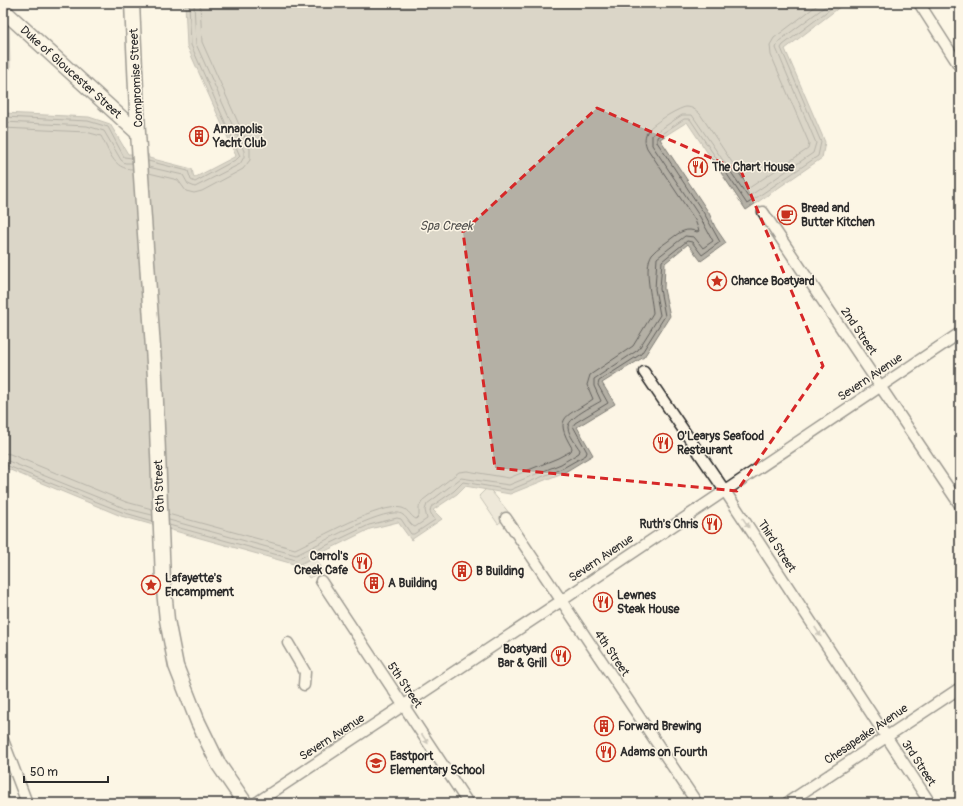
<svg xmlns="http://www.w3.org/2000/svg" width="963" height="806" viewBox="0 0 963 806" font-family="Pangolin,sans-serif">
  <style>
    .green { fill: #ded8ca; stroke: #84827a }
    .water { fill: #b4b0a5; stroke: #7d7b74 }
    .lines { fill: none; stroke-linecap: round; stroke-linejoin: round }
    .shore { stroke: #62605c; stroke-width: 1 }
    .street-casing { stroke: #2b2b2b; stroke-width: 13 }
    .secondary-casing { stroke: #2b2b2b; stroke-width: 17 }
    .street { stroke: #fcf5e5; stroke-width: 10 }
    .secondary { stroke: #fcf5e5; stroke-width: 14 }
    .oneway { fill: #949088 }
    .marked { fill: none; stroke: #d62828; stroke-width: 3; stroke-dasharray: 8 5; stroke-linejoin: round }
    .labels { text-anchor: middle; stroke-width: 3; stroke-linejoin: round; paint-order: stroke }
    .street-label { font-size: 12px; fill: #2b2b2b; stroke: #fcf5e5 }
    .poi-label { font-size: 12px; font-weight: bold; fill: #2b2b2b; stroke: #fcf5e5; text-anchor: start }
    .water-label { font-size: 13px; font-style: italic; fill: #545350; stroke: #fcf5e5 }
  </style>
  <rect width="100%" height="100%" fill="#fcf5e5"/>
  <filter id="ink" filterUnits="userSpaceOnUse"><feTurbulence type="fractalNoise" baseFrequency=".025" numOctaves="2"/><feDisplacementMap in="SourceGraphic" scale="8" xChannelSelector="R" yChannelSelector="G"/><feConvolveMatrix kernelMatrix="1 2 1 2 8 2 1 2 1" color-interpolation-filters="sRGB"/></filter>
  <g filter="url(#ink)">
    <path class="green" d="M3,25L9,26L10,69H3Z
      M488,487L510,514L498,524L479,496Z
      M315,556L322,571L309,578L301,564Z"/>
    <path class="water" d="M185,3H845L785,49L825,142L822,158L746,210L687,122L660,139L709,213L715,227L726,243L701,261L688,244L665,263L664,289L670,316L644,357L602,383L615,404L577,427L593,455L565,472L510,494L465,486L457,494L433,510L442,519L411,540L398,522L370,529L297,565L121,516L3,467V113L89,117L110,124L128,154H148L149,158L192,169L194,178L236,156L187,46Z"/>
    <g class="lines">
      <path class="shore" d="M3,117L88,121L108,127L124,157L132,158
        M3,122L87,126L104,131L121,160L125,163H132
        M3,128L86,132L101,136C109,150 113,170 133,169
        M148,161L188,171L191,180L195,182L237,159L240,156L191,45L189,3
        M148,167L183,175L188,184L195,187L240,164L244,157V151L196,44L194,3
        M149,173L178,180L186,191L194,193L202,191L243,169L250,160V149L202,42L200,3
        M3,453L10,454L126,502L152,509
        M3,459L124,508L152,515
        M3,464L122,512L153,521
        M168,514L295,549C317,539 381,502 402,508C409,510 411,517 416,519L419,516V507L423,500L459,472L467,471L509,478L558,458L571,451L572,448C552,415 568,417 593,399L587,385L590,375L633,346L653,313C652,298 643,268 652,254C657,248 666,243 672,238C680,232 687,227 697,232L699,231L695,220L647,148C645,143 644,138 647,132C650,125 678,108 686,107C692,107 696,110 700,114L749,188L808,149L809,143L771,55L770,45L774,38L820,3
        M169,520L296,555C318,545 378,510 399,513C407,515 409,525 415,527L427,519L425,510L427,504L461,478L509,485L561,464L579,453L580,450C576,444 569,435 568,428C567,418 593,406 601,401L594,386V379L638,350L660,315L655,289L657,258L685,236L694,237L703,248L713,241L700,217L652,145V135L682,115H692L748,197L813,153L816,143L776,48L779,41L830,3
        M169,525L296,560L369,525L397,518L401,519L411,534H414L435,520L430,512L431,507L454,491L463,482L510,490L563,468L586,455L587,452L573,426L575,423L608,403L598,385L599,381L641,354L665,316L660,289L662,261L687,241L692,242L702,255L720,242L705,215L657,142V137L684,119H690L747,204L818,156L821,142L781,48L783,45L838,3"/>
      <defs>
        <path id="street" d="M919,3L960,67
          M763,212L960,505
          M644,372L725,491L930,803
          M506,518L697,803
          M321,581L468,803
          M288,643L305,672L304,685
          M3,740L27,803
          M256,803L561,601L960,333
          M787,803L960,688"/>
        <path id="secondary" d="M132,3L138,133L155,377L163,580L167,620L176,666L198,722L219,765L245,803
          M3,10L138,133"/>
      </defs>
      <use href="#street" class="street-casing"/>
      <use href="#secondary" class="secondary-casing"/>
      <use href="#street" class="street"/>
      <use href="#secondary" class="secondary"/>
    </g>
    <defs><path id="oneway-solid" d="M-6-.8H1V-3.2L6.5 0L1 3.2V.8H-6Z"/></defs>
    <g class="oneway">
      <use href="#oneway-solid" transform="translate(746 523) rotate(57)"/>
      <use href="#oneway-solid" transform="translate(818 632) rotate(57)"/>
      <use href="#oneway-solid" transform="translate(425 739) rotate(56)"/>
    </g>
  </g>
  <path d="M0 0H963V806H0ZM597,108L741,171L823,366L737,491L495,468L463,232Z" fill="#fcf5e5" fill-opacity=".55" fill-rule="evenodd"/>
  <path class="marked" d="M597,108L741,171L823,366L737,491L495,468L463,232Z"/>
  <defs>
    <symbol id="building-ring" viewBox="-11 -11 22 22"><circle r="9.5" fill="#fcf5e5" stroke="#c8321e" stroke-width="1.5"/><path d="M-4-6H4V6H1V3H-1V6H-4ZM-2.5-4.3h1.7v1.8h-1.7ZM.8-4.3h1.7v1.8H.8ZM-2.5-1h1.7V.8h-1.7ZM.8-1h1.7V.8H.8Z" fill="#c8321e"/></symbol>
    <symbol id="restaurant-ring" viewBox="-11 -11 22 22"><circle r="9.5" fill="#fcf5e5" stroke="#c8321e" stroke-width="1.5"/><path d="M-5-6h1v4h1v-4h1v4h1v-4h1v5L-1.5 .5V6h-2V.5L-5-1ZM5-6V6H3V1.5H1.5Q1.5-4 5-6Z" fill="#c8321e"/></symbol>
    <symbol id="cafe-ring" viewBox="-11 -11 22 22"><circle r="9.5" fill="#fcf5e5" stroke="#c8321e" stroke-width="1.5"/><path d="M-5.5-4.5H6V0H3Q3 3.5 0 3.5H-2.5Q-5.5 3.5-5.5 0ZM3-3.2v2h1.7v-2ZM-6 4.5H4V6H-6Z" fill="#c8321e"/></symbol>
    <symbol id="sight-ring" viewBox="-11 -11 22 22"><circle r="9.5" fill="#fcf5e5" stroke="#c8321e" stroke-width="1.5"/><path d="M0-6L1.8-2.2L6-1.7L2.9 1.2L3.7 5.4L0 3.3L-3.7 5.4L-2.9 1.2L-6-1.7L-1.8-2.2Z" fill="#c8321e"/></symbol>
    <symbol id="school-ring" viewBox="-11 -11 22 22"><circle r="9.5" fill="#fcf5e5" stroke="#c8321e" stroke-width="1.5"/><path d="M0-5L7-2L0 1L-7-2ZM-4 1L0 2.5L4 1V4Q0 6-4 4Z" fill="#c8321e"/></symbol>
  </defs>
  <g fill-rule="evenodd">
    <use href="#building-ring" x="188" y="125" width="22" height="22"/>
    <use href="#restaurant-ring" x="687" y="156" width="22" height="22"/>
    <use href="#cafe-ring" x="776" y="204" width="22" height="22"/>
    <use href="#sight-ring" x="706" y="270" width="22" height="22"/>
    <use href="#restaurant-ring" x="652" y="432" width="22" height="22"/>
    <use href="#restaurant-ring" x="701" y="513" width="22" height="22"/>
    <use href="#restaurant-ring" x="351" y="552" width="22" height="22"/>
    <use href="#building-ring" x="451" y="560" width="22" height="22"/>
    <use href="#building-ring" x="363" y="572" width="22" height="22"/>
    <use href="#sight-ring" x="140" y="574" width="22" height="22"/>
    <use href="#restaurant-ring" x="592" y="591" width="22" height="22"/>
    <use href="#restaurant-ring" x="550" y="645" width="22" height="22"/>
    <use href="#building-ring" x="593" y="715" width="22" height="22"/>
    <use href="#restaurant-ring" x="595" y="741" width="22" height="22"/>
    <use href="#school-ring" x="365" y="752" width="22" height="22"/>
  </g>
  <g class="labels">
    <g class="street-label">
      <text transform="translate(71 72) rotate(42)" y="4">Duke of Gloucester Street</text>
      <text transform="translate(136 78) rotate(-93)" y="4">Compromise Street</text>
      <text transform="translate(859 331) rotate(56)" y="4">2nd Street</text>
      <text transform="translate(870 377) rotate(-34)" y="4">Severn Avenue</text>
      <text transform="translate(159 486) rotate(-92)" y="4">6th Street</text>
      <text transform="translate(777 546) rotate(57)" y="4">Third Street</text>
      <text transform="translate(601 558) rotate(-34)" y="4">Severn Avenue</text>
      <text transform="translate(612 653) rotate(56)" y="4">4th Street</text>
      <text transform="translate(405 685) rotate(56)" y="4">5th Street</text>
      <text transform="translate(866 734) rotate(-34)" y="4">Chesapeake Avenue</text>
      <text transform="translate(332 737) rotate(-33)" y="4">Severn Avenue</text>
      <text transform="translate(919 763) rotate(57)" y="4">3rd Street</text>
    </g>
    <g class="poi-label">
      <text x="213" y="133">Annapolis<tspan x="213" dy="14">Yacht Club</tspan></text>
      <text x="712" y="171">The Chart House</text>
      <text x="801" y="212">Bread and<tspan x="801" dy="14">Butter Kitchen</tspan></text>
      <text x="731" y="285">Chance Boatyard</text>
      <text x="677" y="440">O'Learys Seafood<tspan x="677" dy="14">Restaurant</tspan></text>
      <text x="698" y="528" text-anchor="end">Ruth's Chris</text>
      <text x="348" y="560" text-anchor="end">Carrol's<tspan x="348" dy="14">Creek Cafe</tspan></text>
      <text x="476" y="575">B Building</text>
      <text x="165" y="582">Lafayette's<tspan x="165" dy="14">Encampment</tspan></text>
      <text x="388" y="587">A Building</text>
      <text x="617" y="599">Lewnes<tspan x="617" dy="14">Steak House</tspan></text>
      <text x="547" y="653" text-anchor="end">Boatyard<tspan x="547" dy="14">Bar &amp; Grill</tspan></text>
      <text x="618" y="730">Forward Brewing</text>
      <text x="620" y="756">Adams on Fourth</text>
      <text x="390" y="760">Eastport<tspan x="390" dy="14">Elementary School</tspan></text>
    </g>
    <g class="water-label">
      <text x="446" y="230">Spa Creek</text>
    </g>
  </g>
  <rect width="963" height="806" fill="none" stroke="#fcf5e5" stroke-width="16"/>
  <rect x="8" y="8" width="947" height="790" fill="none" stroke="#2b2b2b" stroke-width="1.5" filter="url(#ink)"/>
  <path d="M24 776v6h84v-6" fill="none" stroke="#2b2b2b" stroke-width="2"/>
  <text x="30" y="776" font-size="12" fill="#2b2b2b" stroke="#fcf5e5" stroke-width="3" paint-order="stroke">50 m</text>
</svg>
